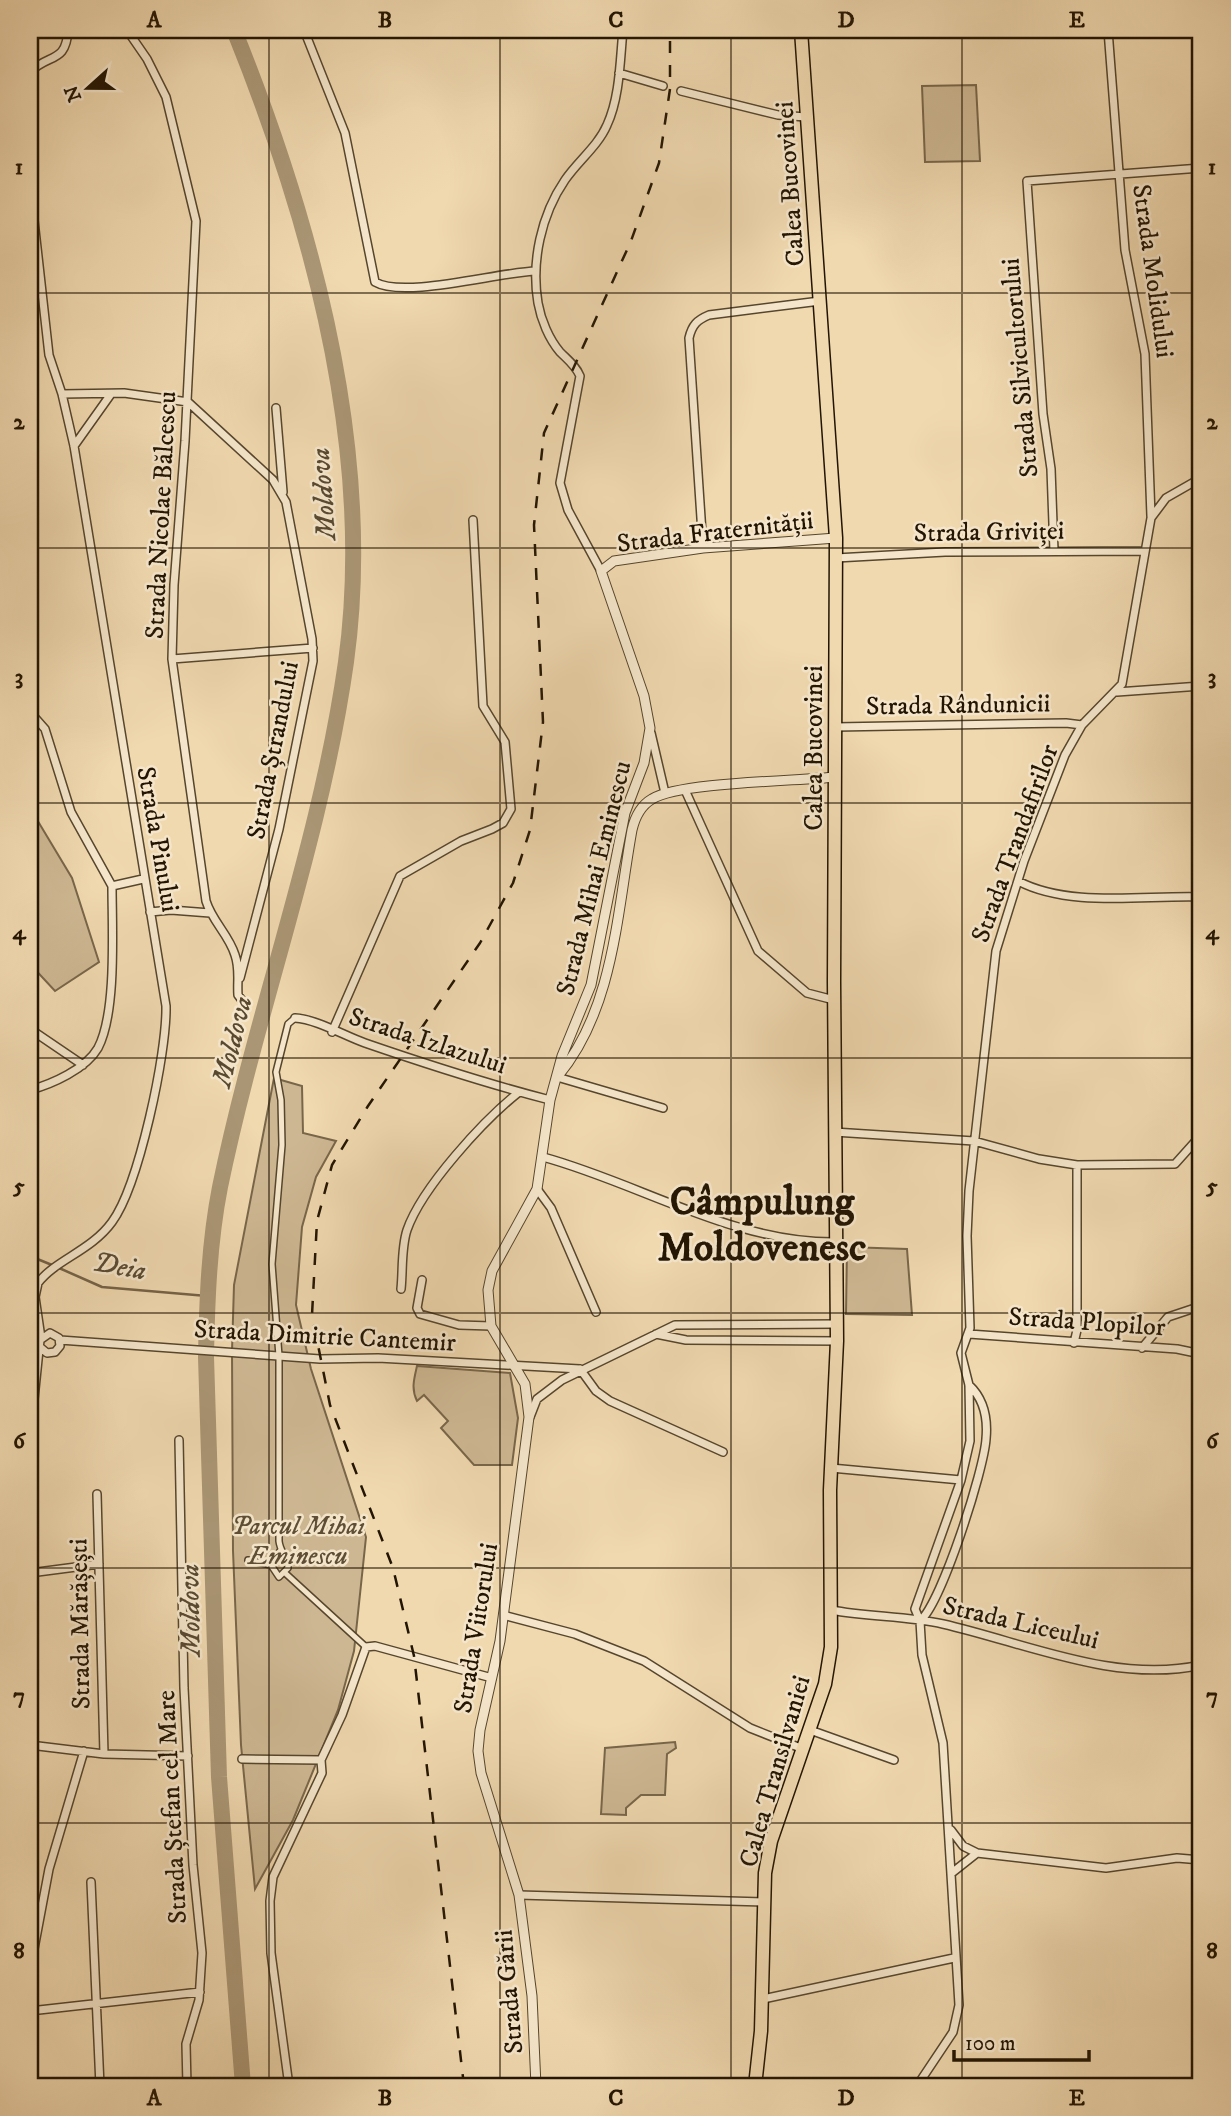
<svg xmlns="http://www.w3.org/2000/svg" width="1231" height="2116" viewBox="0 0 1231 2116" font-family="'IM FELL DW Pica',serif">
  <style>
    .green { fill: #cdb792; stroke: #78664a; stroke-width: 2 }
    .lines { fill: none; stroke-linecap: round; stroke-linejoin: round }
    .stream { stroke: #746247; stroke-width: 2.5 }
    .river { stroke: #aa9675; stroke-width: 16 }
    .pedestrian-casing { stroke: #56462e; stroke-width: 8 }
    .minor-casing { stroke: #56462e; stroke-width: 10 }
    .tertiary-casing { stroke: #56462e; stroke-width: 11 }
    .trunk-casing { stroke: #231503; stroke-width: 15 }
    .pedestrian { stroke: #f5e6cb; stroke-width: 5 }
    .minor { stroke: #f5e6cb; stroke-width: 7 }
    .tertiary { stroke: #f5e6cb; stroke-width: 9 }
    .trunk { stroke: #f0d8af; stroke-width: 12 }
    .rail { stroke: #231503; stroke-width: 2.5; stroke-dasharray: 12 12; stroke-linecap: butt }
    .grid { fill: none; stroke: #231503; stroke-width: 2; stroke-opacity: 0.55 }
    .labels { text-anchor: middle; stroke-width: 5; stroke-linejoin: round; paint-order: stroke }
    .street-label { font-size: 26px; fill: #231503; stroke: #f5e6cb }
    .park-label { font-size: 26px; font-style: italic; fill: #5e4e35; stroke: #f5e6cb }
    .water-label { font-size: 28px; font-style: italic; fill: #594931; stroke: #f5e6cb }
    .town-label { font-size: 40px; font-weight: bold; fill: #231503; stroke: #f5e6cb }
    .neatline { fill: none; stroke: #231503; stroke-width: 2.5 }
    .grid-label { font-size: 23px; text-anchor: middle; font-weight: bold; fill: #231503 }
  </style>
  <rect width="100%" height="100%" fill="#f0d8af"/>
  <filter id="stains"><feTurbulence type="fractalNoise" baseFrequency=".00286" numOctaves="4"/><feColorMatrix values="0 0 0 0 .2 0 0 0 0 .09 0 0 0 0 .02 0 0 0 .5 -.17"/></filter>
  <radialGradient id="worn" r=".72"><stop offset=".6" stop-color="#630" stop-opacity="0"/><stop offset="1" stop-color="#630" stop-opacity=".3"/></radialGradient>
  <path class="green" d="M976,85L980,161L925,162L922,86Z
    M30,808L72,878L99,962L55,991L30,964Z
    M274,1078L302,1086L303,1133L336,1141L316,1177L302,1227L296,1305L311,1369L366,1537L354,1651L338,1710L293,1820L255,1889L241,1745L233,1551L232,1351L234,1285Z
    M847,1247L907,1249L912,1315L846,1314Z
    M417,1366L510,1373L518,1418L512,1465H474L441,1428L448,1421L424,1395L417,1401C411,1389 414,1379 417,1366Z
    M675,1742L676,1748L667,1754L665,1795H641L626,1808V1815L601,1814L605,1748Z"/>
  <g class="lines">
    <path class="stream" d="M30,1256L52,1265
      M59,1268L102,1287L207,1296"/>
    <path class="river" d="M234,30C312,223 375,452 346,662C321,840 256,1012 220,1187C209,1243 207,1301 206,1357L219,1777L243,2086"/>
    <defs>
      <path id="pedestrian" d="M280,1551L271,1565L279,1577L288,1568C288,1557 280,1552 279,1541V1356L272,1264L282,1145L281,1100L276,1072L288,1024L295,1018
        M248,1560L271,1565
        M284,1572L366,1647"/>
      <path id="minor" d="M127,30L147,59L166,97L196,221L185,441L174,585L172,659L206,901C212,921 229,935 235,955C240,969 237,981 238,995L244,1003
        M304,30L345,133L375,282C404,299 499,272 536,271
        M1108,30L1125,250L1145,354L1151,516
        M30,72C49,53 66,64 68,30
        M619,73L663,86
        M681,91L778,115L806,117
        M30,185L49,355L62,394L74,446L166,1006C167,1053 139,1185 112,1222C91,1251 55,1260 38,1283L35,1297L41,1338
        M62,394L124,393L188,402L273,480L286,502L312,639L313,661L279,829L240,978
        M276,408L283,492
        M74,446L111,394
        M703,548L689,338C692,325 697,320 709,315L820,301
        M1054,551L1051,469L1043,414L1027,181L1201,168
        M836,558L945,552L1144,551
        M601,571L568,510L560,483L580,376C576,366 568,360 560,352C549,339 541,320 538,303C531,262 541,215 565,180C578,161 598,146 607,125C620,97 620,60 623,30
        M172,659L313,648
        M1117,692L1201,686
        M30,712L45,729L71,812L112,886
        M836,727L1066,723L1082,725
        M651,733L665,793
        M685,790L758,951L807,993L834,1000
        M1018,881C1069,908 1143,895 1201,897
        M150,912L171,910L210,913
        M295,1018C316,1019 345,1036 365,1043C426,1064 488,1084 550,1100
        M30,1029L83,1065
        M332,1032L400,876L461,841L492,829L503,823L511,809L505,742L483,706L473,520
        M557,1077L663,1108
        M30,1090C52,1084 86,1069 98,1048C117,1012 112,927 112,886L143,879
        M834,1132L974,1141L1039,1159L1077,1165L1175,1164L1201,1135
        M543,1157C639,1183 733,1243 835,1242
        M537,1189L551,1208L596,1312
        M422,1280L417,1308L420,1314L459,1325L491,1326
        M401,1289C403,1271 401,1248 407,1230C422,1187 484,1120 519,1092
        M656,1334L686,1340L837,1341
        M969,1334L1177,1349L1201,1354
        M60,1340L320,1359L378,1358L580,1369
        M1074,1343L1077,1330V1165
        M1142,1348L1168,1317L1201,1306
        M580,1369L596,1391L610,1401L723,1452
        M530,1417L537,1399L562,1380L675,1325L837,1324
        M30,1438L40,1340L50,1333L59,1338L60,1346L55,1352L47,1353L41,1348
        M179,1440L184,1688L193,1865L202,1953L199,2000L186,2044L187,2086
        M831,1468L961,1480
        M97,1494L104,1754
        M30,1573L99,1564
        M831,1610C868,1617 907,1616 943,1624C1026,1643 1115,1684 1201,1665
        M503,1615L575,1634L644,1661L750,1728L803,1749
        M920,1621C942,1602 984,1470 986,1439C988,1418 984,1399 969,1385
        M810,1730L894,1760
        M30,1745L104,1754L188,1756
        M242,1759L321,1760L342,1715L366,1647L375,1646L492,1678
        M951,1830L963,1846L977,1853L1106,1868L1177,1858L1201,1860
        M953,1872L977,1853
        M91,1882L100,2086
        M519,1895L764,1902
        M30,1970L49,1869L84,1751
        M763,1999L954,1958
        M30,2011L200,1992
        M289,2086L271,1953L270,1901L273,1877L322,1773L321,1760
        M917,2086L953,2032L959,2005L943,1743L922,1655L920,1621L915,1609L961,1480L970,1441L969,1385L961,1353L970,1328L967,1236L969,1191L996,951L1024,861L1065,755L1082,725L1122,684L1151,518L1166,498L1201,478"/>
      <path id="tertiary" d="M558,1076C614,1009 617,912 632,830C635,817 640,806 652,799C679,782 798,781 835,777
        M536,2086L532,1996L519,1895L481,1773L478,1751L480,1730L500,1641L529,1417L525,1384L491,1326L488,1290L492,1271L537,1189L550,1100L562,1056L591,985L625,813L644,763L650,728L644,696L601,571L614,561L703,548L836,538"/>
      <path id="trunk" d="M755,2086L761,2031L765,1873L771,1841L825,1684L831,1647L830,1490L837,1341L834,982L836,538L801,30"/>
    </defs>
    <use href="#pedestrian" class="pedestrian-casing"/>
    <use href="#minor" class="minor-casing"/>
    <use href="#tertiary" class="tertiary-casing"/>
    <use href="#trunk" class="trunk-casing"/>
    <use href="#pedestrian" class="pedestrian"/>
    <use href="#minor" class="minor"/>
    <use href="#tertiary" class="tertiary"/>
    <use href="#trunk" class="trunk"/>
    <path class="rail" d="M464,2086L414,1656L393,1568L330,1405L312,1315L317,1221L332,1165L368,1106L480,943L513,883L530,830L543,722L534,525L544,433L631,241L659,163L670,89V30"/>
  </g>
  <path class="grid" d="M269,30V2086M500,30V2086M731,30V2086M962,30V2086M30,293H1201M30,548H1201M30,803H1201M30,1058H1201M30,1313H1201M30,1568H1201M30,1823H1201"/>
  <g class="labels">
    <g class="street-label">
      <text transform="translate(789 184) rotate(-94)" y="9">Calea Bucovinei</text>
      <text transform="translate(1154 271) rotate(82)" y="9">Strada Molidului</text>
      <text transform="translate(1019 368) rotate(-95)" y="9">Strada Silvicultorului</text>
      <text transform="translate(160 515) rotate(-87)" y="9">Strada Nicolae Bălcescu</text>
      <text transform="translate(715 531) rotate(-7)" y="9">Strada Fraternității</text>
      <text transform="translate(989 531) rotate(-1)" y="9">Strada Griviței</text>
      <text transform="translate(958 704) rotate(-1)" y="9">Strada Rândunicii</text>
      <text transform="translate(813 748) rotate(-90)" y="9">Calea Bucovinei</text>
      <text transform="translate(272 750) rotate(-79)" y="9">Strada Ștrandului</text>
      <text transform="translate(159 839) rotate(80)" y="9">Strada Pinului</text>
      <text transform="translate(1014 843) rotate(-70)" y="9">Strada Trandafirilor</text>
      <text transform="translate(593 878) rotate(-76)" y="9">Strada Mihai Eminescu</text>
      <text transform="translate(428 1040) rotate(18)" y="9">Strada Izlazului</text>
      <text transform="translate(1087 1321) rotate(4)" y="9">Strada Plopilor</text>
      <text transform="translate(325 1335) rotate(3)" y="9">Strada Dimitrie Cantemir</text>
      <text transform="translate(1021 1622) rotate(13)" y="9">Strada Liceului</text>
      <text transform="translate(79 1624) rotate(-91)" y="9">Strada Mărășești</text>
      <text transform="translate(475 1628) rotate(-81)" y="9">Strada Viitorului</text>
      <text transform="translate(774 1771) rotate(-74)" y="9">Calea Transilvaniei</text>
      <text transform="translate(171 1807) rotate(-93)" y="9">Strada Ștefan cel Mare</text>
      <text transform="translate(508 1992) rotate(-95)" y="9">Strada Gării</text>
    </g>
    <g class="park-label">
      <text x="298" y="1534">Parcul Mihai<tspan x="298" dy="30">Eminescu</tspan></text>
    </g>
    <g class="water-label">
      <text transform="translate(322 494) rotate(-94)" y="10">Moldova</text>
      <text transform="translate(231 1041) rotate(-76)" y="10">Moldova</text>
      <text transform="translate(120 1265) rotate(11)" y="10">Deia</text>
      <text transform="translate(189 1610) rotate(-91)" y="10">Moldova</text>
    </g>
    <g class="town-label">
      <text x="762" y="1214">Câmpulung<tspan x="762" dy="46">Moldovenesc</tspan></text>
    </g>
  </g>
  <rect width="1231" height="2116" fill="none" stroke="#f0d8af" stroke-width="77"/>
  <g transform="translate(88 88) rotate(249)" stroke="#f5e6cb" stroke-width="5" paint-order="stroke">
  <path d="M0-5L12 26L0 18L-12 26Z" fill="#231503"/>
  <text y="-10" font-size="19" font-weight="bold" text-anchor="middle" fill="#231503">N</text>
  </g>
  <path d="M954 2050v10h135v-10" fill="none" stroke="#231503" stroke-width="3.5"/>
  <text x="965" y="2050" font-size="21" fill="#231503" stroke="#f5e6cb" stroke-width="5" paint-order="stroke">100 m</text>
  <rect x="38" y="38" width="1154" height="2040" class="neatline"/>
  <g class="grid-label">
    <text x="154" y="27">A</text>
    <text x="385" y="27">B</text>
    <text x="616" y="27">C</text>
    <text x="846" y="27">D</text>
    <text x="1077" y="27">E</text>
    <text x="19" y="174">1</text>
    <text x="1212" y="174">1</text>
    <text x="19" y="429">2</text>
    <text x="1212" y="429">2</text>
    <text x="19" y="684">3</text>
    <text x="1212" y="684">3</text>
    <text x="19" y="939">4</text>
    <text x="1212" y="939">4</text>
    <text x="19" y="1193">5</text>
    <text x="1212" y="1193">5</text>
    <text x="19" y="1448">6</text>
    <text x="1212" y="1448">6</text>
    <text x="19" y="1703">7</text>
    <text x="1212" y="1703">7</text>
    <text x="19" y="1958">8</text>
    <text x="1212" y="1958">8</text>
    <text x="154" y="2105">A</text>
    <text x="385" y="2105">B</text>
    <text x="616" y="2105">C</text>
    <text x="846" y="2105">D</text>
    <text x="1077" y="2105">E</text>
  </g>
  <rect width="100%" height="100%" filter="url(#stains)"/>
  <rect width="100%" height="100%" fill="url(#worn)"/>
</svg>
